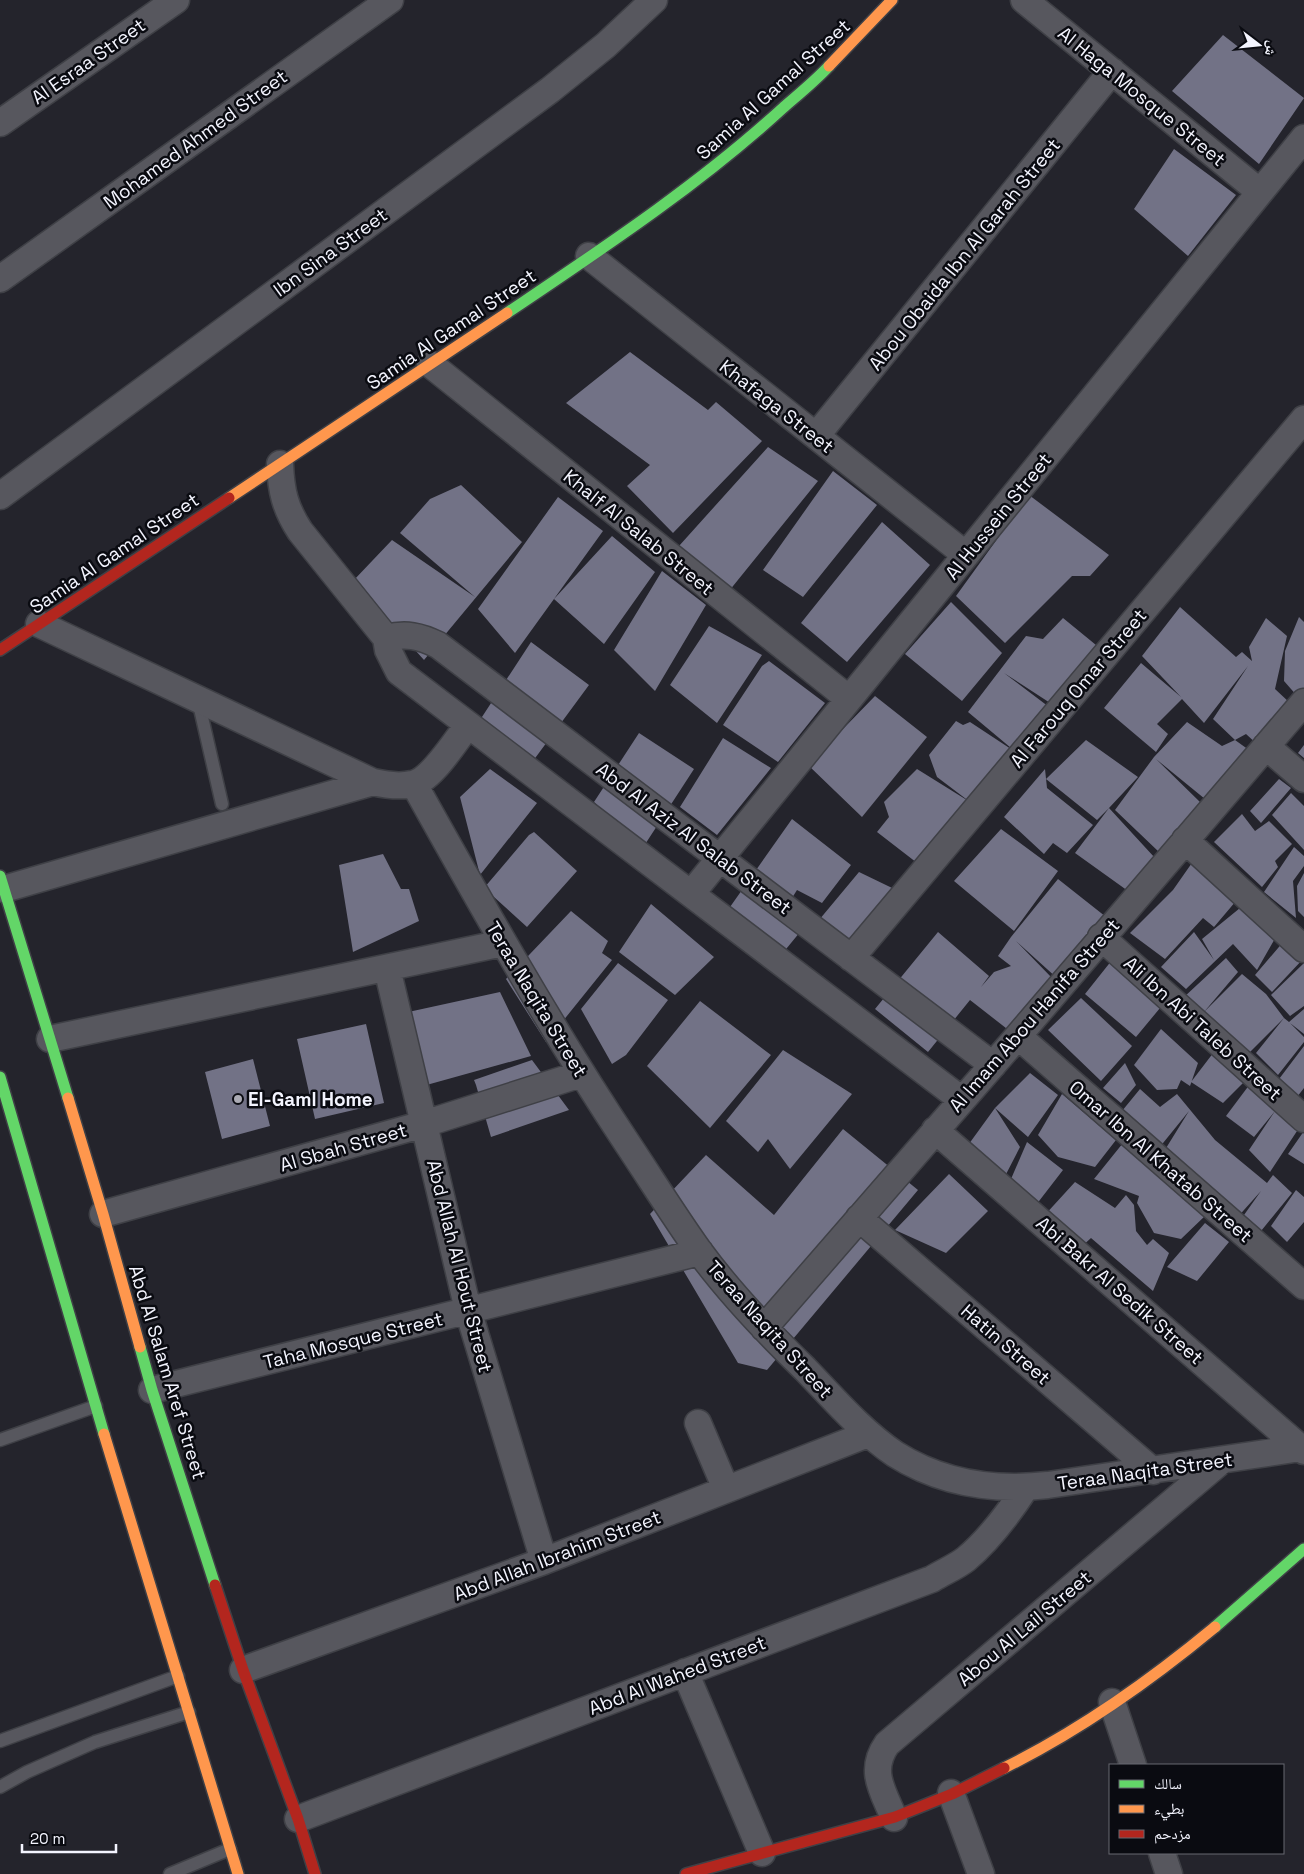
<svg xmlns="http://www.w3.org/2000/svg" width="1304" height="1874" viewBox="0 0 1304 1874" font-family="'Space Grotesk','Noto Naskh Arabic',sans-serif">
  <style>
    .building { fill: #727286 }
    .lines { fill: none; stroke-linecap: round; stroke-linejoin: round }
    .lane-casing { stroke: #3f4046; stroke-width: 15 }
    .street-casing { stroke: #3f4046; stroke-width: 29 }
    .fast-casing { stroke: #3f4046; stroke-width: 14 }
    .slow-casing { stroke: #3f4046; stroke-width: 14 }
    .jam-casing { stroke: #3f4046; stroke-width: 14 }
    .lane { stroke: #57575e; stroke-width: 12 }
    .street { stroke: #57575e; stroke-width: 26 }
    .fast { stroke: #63d668; stroke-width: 11 }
    .slow { stroke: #ff974d; stroke-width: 11 }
    .jam { stroke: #b3261e; stroke-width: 11 }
    .poi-dot { fill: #ababb4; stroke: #0a0b11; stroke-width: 2 }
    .labels { text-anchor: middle; stroke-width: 5; stroke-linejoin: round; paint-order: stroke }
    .street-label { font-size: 19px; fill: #f3f4fe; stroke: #0a0b11 }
    .poi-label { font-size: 19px; font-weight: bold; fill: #f3f4fe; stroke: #0a0b11; text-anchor: start }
  </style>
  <rect width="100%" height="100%" fill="#24242c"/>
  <path class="building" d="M1223,35L1304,98L1259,164L1172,91Z
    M1174,149L1236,195L1188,256L1134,209Z
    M630,352L708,410L716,402L762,441L673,533L627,486L650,465L566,403Z
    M768,447L818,481L729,591L679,546Z
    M833,471L877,505L803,597L763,570Z
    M461,485L522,542L424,660L353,581L392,540L475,597L400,533L430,499Z
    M1029,495L1109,555L1090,576H1072L1005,643L956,596Z
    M558,497L603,531L515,653L478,609Z
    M882,522L930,565L847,662L801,623Z
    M612,536L655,572L604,644L554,599Z
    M662,571L706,605L655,691L614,650Z
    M951,602L1002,653L962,701L905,654Z
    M1180,607L1236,657L1242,652L1252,661L1249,647L1266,618L1287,636L1275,689L1290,703L1258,745L1246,734L1235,740L1213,719L1248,666L1204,723L1182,699L1157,724L1168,734L1156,752L1104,708L1141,663L1181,697L1142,656Z
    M1299,617L1304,622V689L1298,697L1284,681L1285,651Z
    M1063,618L1107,654L1064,712L1004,673L1057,713L921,866L877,832L889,817L884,802L917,769L970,802L937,777L929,755L956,721L963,725L970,722L1017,753L968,712L1026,636L1043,639Z
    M709,626L762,655L717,723L670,685Z
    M531,642L589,685L533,761L480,720Z
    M769,661L825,703L778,762L723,725L762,666Z
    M875,696L927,737L862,817L808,765Z
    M1187,722L1222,746L1235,740L1249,750L1205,799L1156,759L1200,802L1159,852L1115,810L1154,757Z
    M639,733L694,769L642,849L594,802Z
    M723,738L771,768L717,835L680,807Z
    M1086,740L1138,777L1109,808L1155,858L1128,891L1075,853L1109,808L1097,820L1046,779Z
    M1304,745V758L1298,753Z
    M490,769L537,803L480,875L460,797Z
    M1045,769L1047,788L1093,825L1067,853L1053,843L1044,854L1004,817Z
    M1279,779L1291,788L1261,823L1250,811Z
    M1291,793L1304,806V850L1272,815Z
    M1242,814L1255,831L1269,821L1292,844L1275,861L1278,867L1262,887L1214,842Z
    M792,819L851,865L822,903L797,890L792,898L814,915L782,954L730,907Z
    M1001,829L1058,871L1014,931L954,881Z
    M534,832L577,871L527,927L484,888L529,835Z
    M1294,847L1304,856V866L1293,881L1296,918L1264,892Z
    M383,854L401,889H409L419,921L353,952L339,865Z
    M1194,860L1236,901L1214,927L1203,918L1165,959L1130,933L1173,890Z
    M859,872L917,900L851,974L804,938Z
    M1304,873V917L1298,911L1297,886Z
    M1058,879L1120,928L1068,988L1016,941L1052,978L1011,1032L970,1000L928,1052L875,1009L938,932L989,976L981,987L994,972L1011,966L998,956L1011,937Z
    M651,904L714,957L675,995L619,952Z
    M1240,908L1277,935L1257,970L1233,944L1186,989L1161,967L1194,932L1214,960L1202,939Z
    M571,911L608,941L602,953L612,960L546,1042L506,979Z
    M1284,941L1304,958L1272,992L1255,975Z
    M1116,955L1165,1002L1136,1037L1085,994Z
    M1226,958L1238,972L1204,1012L1242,974L1266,994L1284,1018L1248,1054L1183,998Z
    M618,963L668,1000L626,1055L612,1064L581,1009Z
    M1304,963V1006L1290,1016L1271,995Z
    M500,992L531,1056L405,1091L390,1016Z
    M1081,998L1132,1046L1101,1081L1048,1030Z
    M700,1001L771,1055L710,1128L647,1066Z
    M1304,1009V1034L1290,1023L1304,1037V1042L1278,1075L1256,1053L1284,1018L1289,1022Z
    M366,1024L384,1103L315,1119L297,1039Z
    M1161,1029L1198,1063L1190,1086L1181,1080L1177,1089L1157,1090L1134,1065Z
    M1304,1046V1088L1297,1097L1276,1083Z
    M1217,1048L1249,1077L1223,1103L1191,1082Z
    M783,1050L852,1094L790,1169L768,1139L758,1152L726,1121Z
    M253,1059L270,1126L222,1139L205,1072Z
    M532,1060L569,1110L491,1137L476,1085L474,1080Z
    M1125,1063L1136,1085L1121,1103L1103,1088Z
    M1030,1073L1058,1095L1028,1137L995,1108Z
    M1250,1084L1299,1128L1270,1172L1249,1150L1275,1111L1254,1137L1226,1116Z
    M1140,1089L1160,1107L1177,1094L1215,1140L1267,1183L1273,1175L1292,1193L1261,1231L1244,1215L1261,1191L1235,1220L1163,1153L1189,1111L1159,1148L1122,1111Z
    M1062,1094L1116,1140L1095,1167L1058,1157L1038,1135Z
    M995,1108L1020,1147L1003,1180L966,1148Z
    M843,1129L918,1190L767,1370L738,1363L650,1214L706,1155L774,1215Z
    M1304,1131V1164L1288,1154Z
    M1027,1142L1063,1170L1036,1205L1011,1179Z
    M1123,1143L1206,1215L1181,1239L1154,1233L1137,1203L1139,1196L1094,1179Z
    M949,1174L988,1211L946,1253L895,1230Z
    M1075,1182L1115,1208L1126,1195L1134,1205L1136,1231L1147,1245L1153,1239L1169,1253L1153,1291L1091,1238L1079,1249L1043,1217Z
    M1296,1190L1304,1197V1222L1287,1242L1271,1226Z
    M1205,1223L1229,1242L1197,1281L1167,1267Z"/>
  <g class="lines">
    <defs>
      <path id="lane" d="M198,700L222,804
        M0,1440L96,1406
        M0,1741L178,1676
        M0,1787L27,1772L95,1742L189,1712
        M170,1874L230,1849"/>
      <path id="street" d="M1024,0L1260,192
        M0,123L176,0
        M589,256L966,555
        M0,279L390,0
        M430,364L849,699
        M816,436L1112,71
        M280,464C281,491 285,508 300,531L386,638L388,650L399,672L962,1100
        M0,496L550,90L606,45L654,0
        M39,624L373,782C386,785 399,787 412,784C431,781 456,740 468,725
        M386,638C406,633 420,636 438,645L993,1065
        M1266,746L1304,779
        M414,784C482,906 550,1027 627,1143C651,1179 674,1216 699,1251C729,1292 768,1333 805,1369C833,1398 861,1431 895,1454C941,1483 995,1491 1048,1485L1301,1448
        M1185,840L1304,949
        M4,889L373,782
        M691,894L1304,138
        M1101,937L1304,1119
        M851,958L1304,419
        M387,968L468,1310L544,1561
        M1018,1036L1304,1286
        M50,1039L503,943
        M935,1130L1304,1451
        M103,1214L424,1124L581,1074
        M859,1218L1153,1471
        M764,1328L1018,1036L1304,702
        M152,1390L700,1252
        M698,1423L726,1489
        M243,1670L544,1561L868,1434
        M685,1672L762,1853
        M1112,1702L1133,1765
        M951,1793L981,1874
        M894,1818C883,1791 868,1771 887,1744L1221,1461
        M298,1819L932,1579C943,1572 956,1567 966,1559C990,1539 1009,1513 1026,1487
        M1162,1853L1169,1874"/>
      <path id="fast" d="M507,313C602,249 699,185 784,107C799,94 815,81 829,66
        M0,876L68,1098
        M0,1077L104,1434
        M140,1347L152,1390L215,1585
        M1215,1627L1304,1549"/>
      <path id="slow" d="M829,66L892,0
        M229,498L507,313
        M68,1098L103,1214L140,1347
        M104,1434L238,1874
        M1004,1768C1079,1731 1151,1680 1215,1627"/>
      <path id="jam" d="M0,650L229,498
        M215,1585L243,1670L298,1819L315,1874
        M686,1874L895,1817L952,1794L1004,1768"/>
    </defs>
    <use href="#lane" class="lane-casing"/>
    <use href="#street" class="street-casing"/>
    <use href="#fast" class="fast-casing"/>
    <use href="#slow" class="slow-casing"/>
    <use href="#jam" class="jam-casing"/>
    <use href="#lane" class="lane"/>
    <use href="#street" class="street"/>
    <use href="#fast" class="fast"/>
    <use href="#slow" class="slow"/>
    <use href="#jam" class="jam"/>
  </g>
  <circle class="poi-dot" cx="238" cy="1099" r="5"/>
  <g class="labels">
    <g class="street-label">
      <text transform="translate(88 61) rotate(-35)" y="7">Al Esraa Street</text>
      <text transform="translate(773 89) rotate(-42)" y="7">Samia Al Gamal Street</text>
      <text transform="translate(1142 96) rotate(39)" y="7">Al Haga Mosque Street</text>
      <text transform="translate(195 139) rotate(-36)" y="7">Mohamed Ahmed Street</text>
      <text transform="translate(330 252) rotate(-36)" y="7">Ibn Sina Street</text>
      <text transform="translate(964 254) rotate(-51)" y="7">Abou Obaida Ibn Al Garah Street</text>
      <text transform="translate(451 329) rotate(-34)" y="7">Samia Al Gamal Street</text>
      <text transform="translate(777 406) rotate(38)" y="7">Khafaga Street</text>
      <text transform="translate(998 516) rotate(-51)" y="7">Al Hussein Street</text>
      <text transform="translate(639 532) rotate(39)" y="7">Khalf Al Salab Street</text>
      <text transform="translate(114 553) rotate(-34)" y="7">Samia Al Gamal Street</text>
      <text transform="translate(1078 688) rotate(-50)" y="7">Al Farouq Omar Street</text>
      <text transform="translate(694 838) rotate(37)" y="7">Abd Al Aziz Al Salab Street</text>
      <text transform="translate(537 999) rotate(59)" y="7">Teraa Naqita Street</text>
      <text transform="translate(1034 1015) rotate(-49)" y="7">Al Imam Abou Hanifa Street</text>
      <text transform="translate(1203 1028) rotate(42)" y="7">Ali Ibn Abi Taleb Street</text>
      <text transform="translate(343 1147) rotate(-16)" y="7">Al Sbah Street</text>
      <text transform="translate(1161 1161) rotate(41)" y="7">Omar Ibn Al Khatab Street</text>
      <text transform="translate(460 1266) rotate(76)" y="7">Abd Allah Al Hout Street</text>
      <text transform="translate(1120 1290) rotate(41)" y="7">Abi Bakr Al Sedik Street</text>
      <text transform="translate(770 1329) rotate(48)" y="7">Teraa Naqita Street</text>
      <text transform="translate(353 1340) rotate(-14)" y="7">Taha Mosque Street</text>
      <text transform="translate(1006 1344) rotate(41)" y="7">Hatin Street</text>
      <text transform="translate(168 1372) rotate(73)" y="7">Abd Al Salam Aref Street</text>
      <text transform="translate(1145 1471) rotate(-8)" y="7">Teraa Naqita Street</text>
      <text transform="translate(557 1555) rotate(-21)" y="7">Abd Allah Ibrahim Street</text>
      <text transform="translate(1024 1628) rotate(-40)" y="7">Abou Al Lail Street</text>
      <text transform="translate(677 1675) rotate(-21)" y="7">Abd Al Wahed Street</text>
    </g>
    <g class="poi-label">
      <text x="248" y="1106">El-Gaml Home</text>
    </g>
  </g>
  <rect x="1109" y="1764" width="175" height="90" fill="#0a0b11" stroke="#676870"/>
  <rect x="1119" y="1780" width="25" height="8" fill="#63d668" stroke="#676870"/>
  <text x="1154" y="1789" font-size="15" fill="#f3f4fe">سالك</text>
  <rect x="1119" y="1805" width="25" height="8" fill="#ff974d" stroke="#676870"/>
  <text x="1154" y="1814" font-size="15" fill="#f3f4fe">بطيء</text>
  <rect x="1119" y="1830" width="25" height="8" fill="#b3261e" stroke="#676870"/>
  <text x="1154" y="1839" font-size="15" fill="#f3f4fe">مزدحم</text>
  <g transform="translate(1259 45) rotate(106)" stroke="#0a0b11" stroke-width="4" paint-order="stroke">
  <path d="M0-4L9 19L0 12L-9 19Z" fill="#f3f4fe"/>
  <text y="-8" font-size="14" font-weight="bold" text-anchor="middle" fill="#f3f4fe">ش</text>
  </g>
  <path d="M22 1844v8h94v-8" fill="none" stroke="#f3f4fe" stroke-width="2.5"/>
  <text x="30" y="1844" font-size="15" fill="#f3f4fe" stroke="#0a0b11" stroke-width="4" paint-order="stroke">20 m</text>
</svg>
